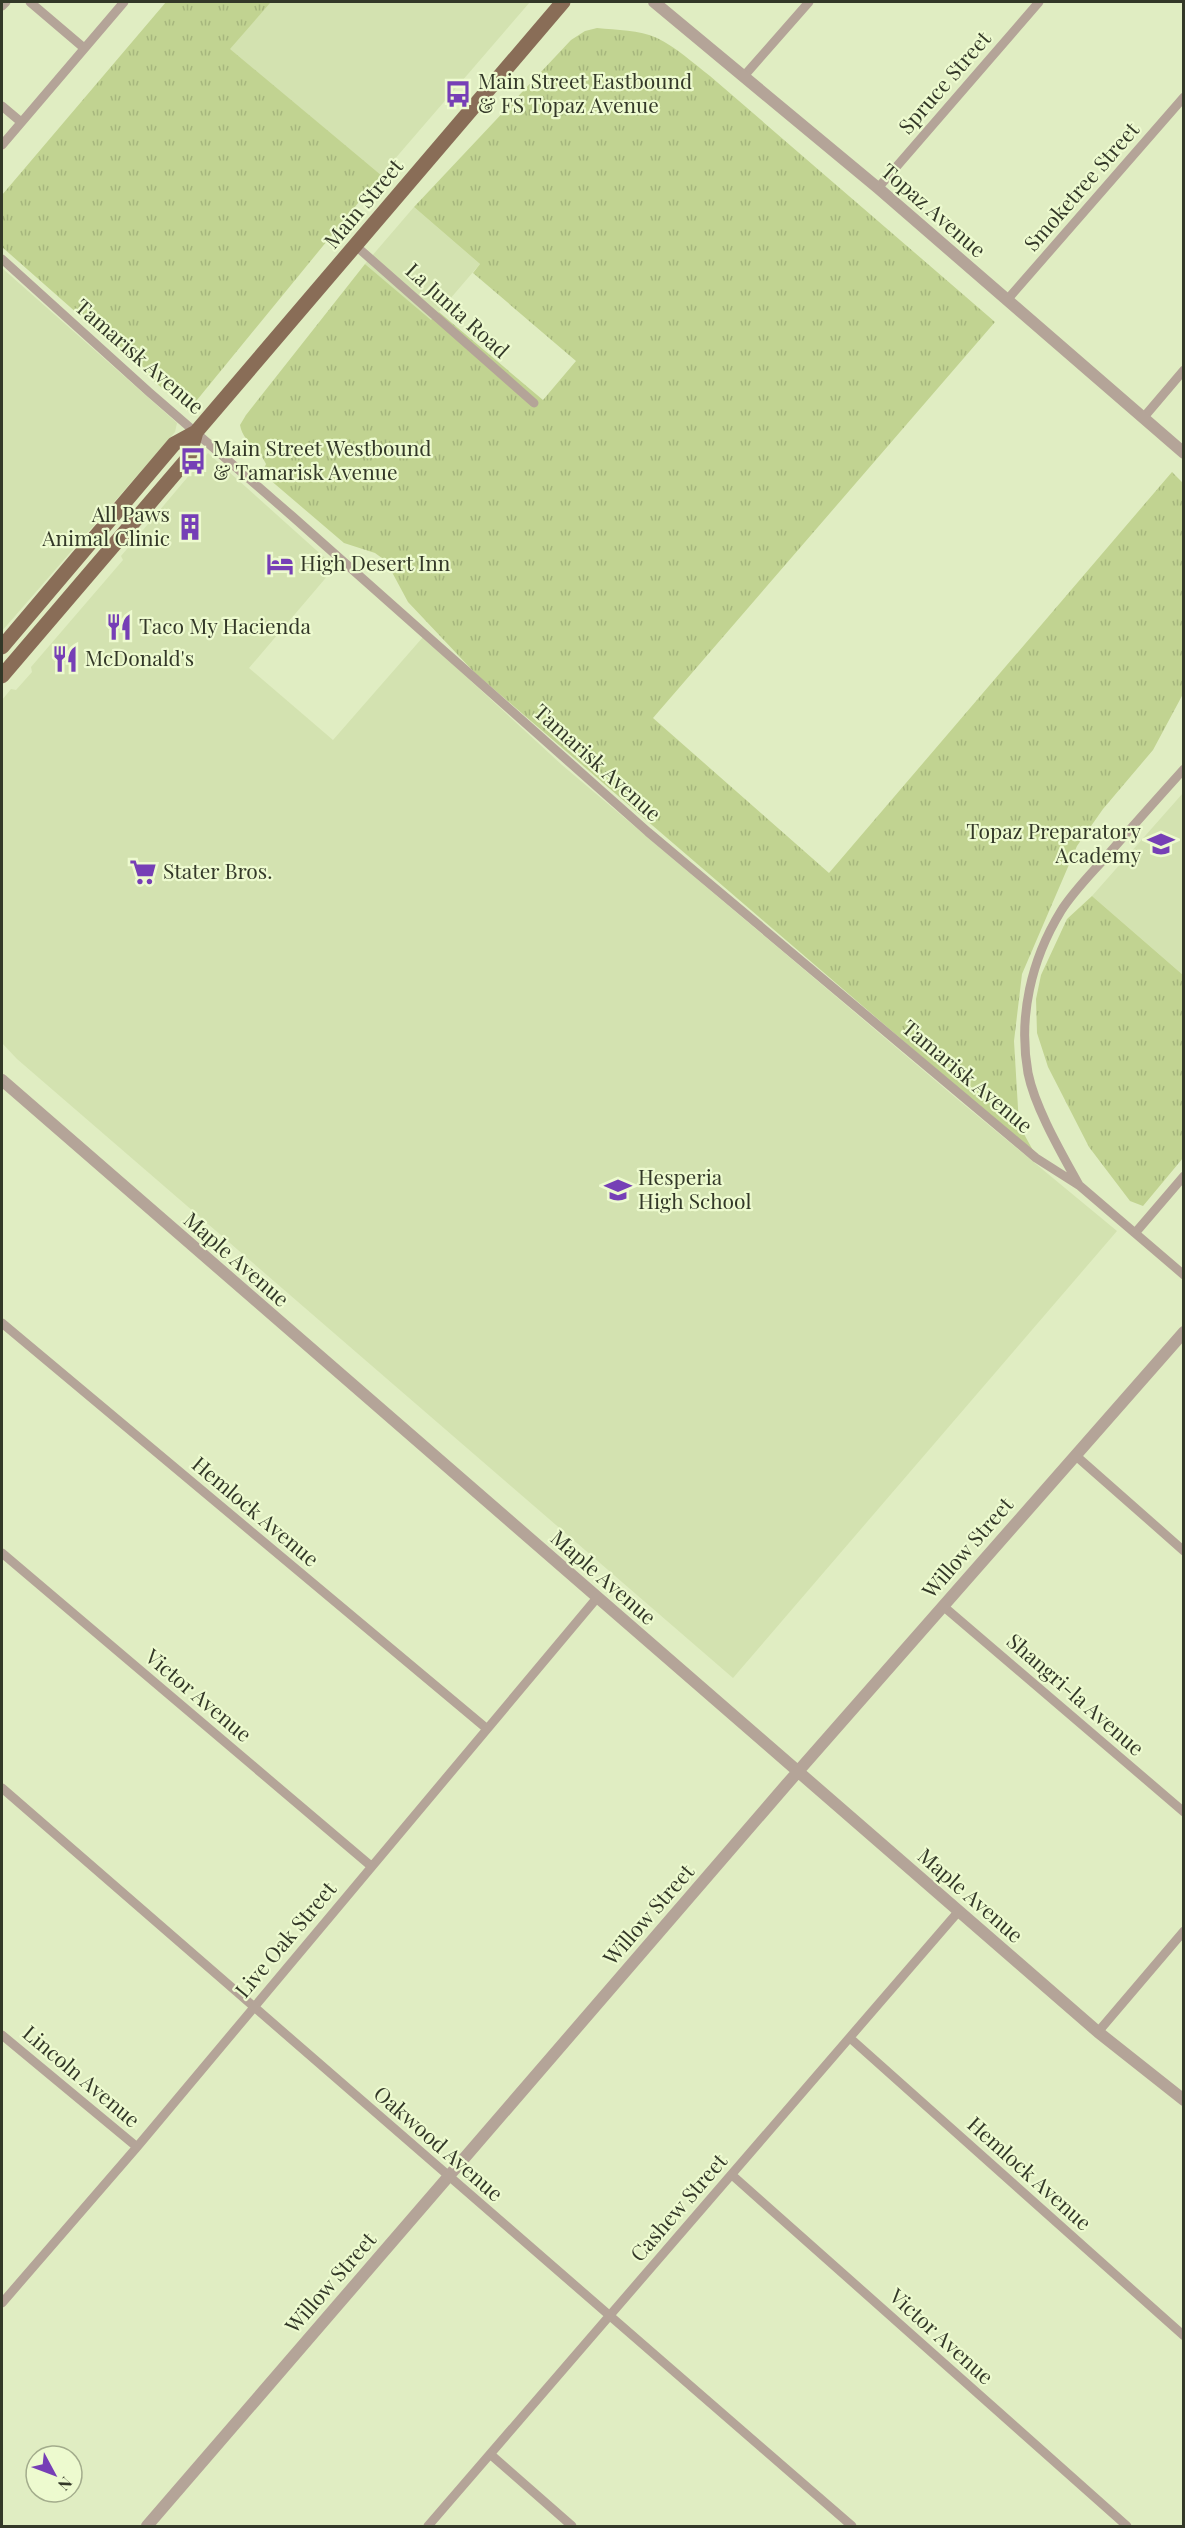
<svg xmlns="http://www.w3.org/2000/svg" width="1185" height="2528" viewBox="0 0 1185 2528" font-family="'Playfair Display',serif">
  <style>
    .built { fill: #d3e2b0 }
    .grass { fill: url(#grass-tufts) }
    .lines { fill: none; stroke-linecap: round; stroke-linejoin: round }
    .minor { stroke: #b4a498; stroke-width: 9 }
    .tertiary { stroke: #b4a498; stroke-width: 12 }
    .primary { stroke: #896d57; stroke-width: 15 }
    .labels { text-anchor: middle; stroke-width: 4.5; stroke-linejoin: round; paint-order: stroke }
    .poi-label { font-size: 21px; fill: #333828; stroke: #edfacf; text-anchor: start }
    .street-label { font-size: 21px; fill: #333828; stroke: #edfacf }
  </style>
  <defs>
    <pattern id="grass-tufts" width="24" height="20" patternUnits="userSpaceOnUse" patternTransform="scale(1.5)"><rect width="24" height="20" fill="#c1d391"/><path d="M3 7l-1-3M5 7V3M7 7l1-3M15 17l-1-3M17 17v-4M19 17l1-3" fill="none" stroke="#a6b67d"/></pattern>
  </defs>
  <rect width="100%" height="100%" fill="#e0edc2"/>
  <path class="built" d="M271,2H530L381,175L229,49Z
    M414,207L480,264L431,321L365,264Z
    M2,268L177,423L175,432L2,631Z
    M208,453L335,567L249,668L333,740L423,637L562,765L956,1098L1117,1231L733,1678L17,1059L2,1043V700L11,689L16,690L32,672L31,667L123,560L121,556Z
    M1183,793V975L1092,896Z"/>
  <path class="grass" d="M166,2H271L230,49L381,175L188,411L2,247V195Z
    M597,28C617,30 639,30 657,38C676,47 693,63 710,76L995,322L653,718L829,873L1172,472L1183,483V694L1153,750L1103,809L1077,846L1022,974L1014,1041L1019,1125L1035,1154L475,673L408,602L386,561L375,553L344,543L262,473L266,464C258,447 243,442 240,425L246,415L365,264L431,320L439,312L543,400L576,361L473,273L480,264L414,207L571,40L585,31Z
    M1092,896L1183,975V1158L1143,1206L1130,1201L1089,1147L1048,1067L1037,1033L1036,999L1041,975L1067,919Z"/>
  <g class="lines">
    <path class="minor" d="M30,2L84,48
      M2,6L6,2
      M744,76L809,2
      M2,106L21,122
      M2,145L124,2
      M878,188L1039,2
      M356,246L534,403
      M2,259L149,392L292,516L648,832L1036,1158L1080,1186L1184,1275
      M1007,300L1184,97
      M1144,417L1184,370
      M1079,1185C1062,1154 1035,1108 1028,1073C1018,1017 1031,960 1061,911C1073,892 1090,875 1105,858C1131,828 1157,799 1184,769
      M1136,1232L1184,1176
      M2,1323L486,1728
      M1075,1455L1184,1551
      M2,1553L371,1866
      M943,1606L1184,1812
      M2,1788L852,2526
      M1098,2032L1184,1931
      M2,2035L137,2147
      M850,2038L1184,2336
      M732,2175L1127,2526
      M2,2303L137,2147L596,1599
      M490,2454L572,2526
      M428,2526L958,1912"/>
    <path class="tertiary" d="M654,2L878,188L1184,453
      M2,1080L1098,2032L1184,2100
      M147,2526L787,1784L1184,1332"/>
    <path class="primary" d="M2,647L174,444L196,432L563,2
      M2,676L189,457L196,432"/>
  </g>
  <defs>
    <symbol id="bus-bare" viewBox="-9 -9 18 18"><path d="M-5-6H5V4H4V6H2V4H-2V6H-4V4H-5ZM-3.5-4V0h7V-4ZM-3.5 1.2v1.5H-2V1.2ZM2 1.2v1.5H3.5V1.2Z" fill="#763fb6" stroke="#edfacf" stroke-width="2.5" paint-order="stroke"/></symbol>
    <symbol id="building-bare" viewBox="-9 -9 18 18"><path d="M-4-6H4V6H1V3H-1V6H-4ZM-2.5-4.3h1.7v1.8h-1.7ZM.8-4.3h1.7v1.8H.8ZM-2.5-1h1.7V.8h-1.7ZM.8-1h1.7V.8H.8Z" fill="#763fb6" stroke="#edfacf" stroke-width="2.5" paint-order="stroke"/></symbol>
    <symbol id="hotel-bare" viewBox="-9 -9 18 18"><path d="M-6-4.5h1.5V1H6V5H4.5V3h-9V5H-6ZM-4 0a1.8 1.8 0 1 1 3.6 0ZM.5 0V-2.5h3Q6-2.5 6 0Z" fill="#763fb6" stroke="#edfacf" stroke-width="2.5" paint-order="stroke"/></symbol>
    <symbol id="restaurant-bare" viewBox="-9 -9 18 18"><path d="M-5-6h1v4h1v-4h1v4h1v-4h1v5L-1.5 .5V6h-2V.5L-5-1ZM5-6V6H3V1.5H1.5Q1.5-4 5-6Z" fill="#763fb6" stroke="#edfacf" stroke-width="2.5" paint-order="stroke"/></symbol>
    <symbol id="school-bare" viewBox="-9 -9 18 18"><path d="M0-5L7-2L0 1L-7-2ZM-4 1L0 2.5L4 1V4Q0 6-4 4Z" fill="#763fb6" stroke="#edfacf" stroke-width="2.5" paint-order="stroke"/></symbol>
    <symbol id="supermarket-bare" viewBox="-9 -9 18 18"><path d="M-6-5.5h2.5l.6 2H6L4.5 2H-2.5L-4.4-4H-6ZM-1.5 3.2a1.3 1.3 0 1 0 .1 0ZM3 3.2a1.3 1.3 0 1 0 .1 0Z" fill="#763fb6" stroke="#edfacf" stroke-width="2.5" paint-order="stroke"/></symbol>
  </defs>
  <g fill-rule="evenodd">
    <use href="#bus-bare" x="439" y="75" width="38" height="38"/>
    <use href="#bus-bare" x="174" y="442" width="38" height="38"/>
    <use href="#building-bare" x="171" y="508" width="38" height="38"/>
    <use href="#hotel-bare" x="261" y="545" width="38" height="38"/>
    <use href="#restaurant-bare" x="100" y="608" width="38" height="38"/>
    <use href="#restaurant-bare" x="46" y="640" width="38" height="38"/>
    <use href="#school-bare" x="1142" y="825" width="38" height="38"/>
    <use href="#supermarket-bare" x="124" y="853" width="38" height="38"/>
    <use href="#school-bare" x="599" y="1171" width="38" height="38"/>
  </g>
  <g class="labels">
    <g class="poi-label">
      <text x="478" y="89">Main Street Eastbound<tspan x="478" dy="24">&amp; FS Topaz Avenue</tspan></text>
      <text x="213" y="456">Main Street Westbound<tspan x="213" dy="24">&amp; Tamarisk Avenue</tspan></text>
      <text x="170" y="522" text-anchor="end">All Paws<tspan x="170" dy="24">Animal Clinic</tspan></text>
      <text x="300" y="571">High Desert Inn</text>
      <text x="139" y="634">Taco My Hacienda</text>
      <text x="85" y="666">McDonald's</text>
      <text x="1141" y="839" text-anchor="end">Topaz Preparatory<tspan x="1141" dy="24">Academy</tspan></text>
      <text x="163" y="879">Stater Bros.</text>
      <text x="638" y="1185">Hesperia<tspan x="638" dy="24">High School</tspan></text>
    </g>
    <g class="street-label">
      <text transform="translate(945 83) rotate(-49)" y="7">Spruce Street</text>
      <text transform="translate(1082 187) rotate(-49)" y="7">Smoketree Street</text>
      <text transform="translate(364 204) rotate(-50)" y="7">Main Street</text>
      <text transform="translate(933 211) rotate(41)" y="7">Topaz Avenue</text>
      <text transform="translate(457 311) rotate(42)" y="7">La Junta Road</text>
      <text transform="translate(139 357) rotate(41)" y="7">Tamarisk Avenue</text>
      <text transform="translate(597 763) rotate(42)" y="7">Tamarisk Avenue</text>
      <text transform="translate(967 1077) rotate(40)" y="7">Tamarisk Avenue</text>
      <text transform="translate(236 1260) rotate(41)" y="7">Maple Avenue</text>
      <text transform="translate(255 1512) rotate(40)" y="7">Hemlock Avenue</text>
      <text transform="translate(968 1548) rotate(-49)" y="7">Willow Street</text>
      <text transform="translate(603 1578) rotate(41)" y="7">Maple Avenue</text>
      <text transform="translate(1075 1695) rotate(41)" y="7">Shangri-la Avenue</text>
      <text transform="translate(198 1696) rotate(40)" y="7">Victor Avenue</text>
      <text transform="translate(970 1896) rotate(41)" y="7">Maple Avenue</text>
      <text transform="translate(649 1915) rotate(-49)" y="7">Willow Street</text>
      <text transform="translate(286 1940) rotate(-50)" y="7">Live Oak Street</text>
      <text transform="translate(81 2077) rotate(40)" y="7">Lincoln Avenue</text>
      <text transform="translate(438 2144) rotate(41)" y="7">Oakwood Avenue</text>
      <text transform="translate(1029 2174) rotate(42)" y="7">Hemlock Avenue</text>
      <text transform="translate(679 2208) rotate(-49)" y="7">Cashew Street</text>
      <text transform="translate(331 2283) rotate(-49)" y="7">Willow Street</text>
      <text transform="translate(941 2337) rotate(42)" y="7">Victor Avenue</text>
    </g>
  </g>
  <rect width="1185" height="2528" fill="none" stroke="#333828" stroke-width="6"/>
  <g transform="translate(54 2474) rotate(131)"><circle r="28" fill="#edfacf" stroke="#a3ac8c" stroke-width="1.5"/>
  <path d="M0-4.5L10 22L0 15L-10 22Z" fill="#763fb6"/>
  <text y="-9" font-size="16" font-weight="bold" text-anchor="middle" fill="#333828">N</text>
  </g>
</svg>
